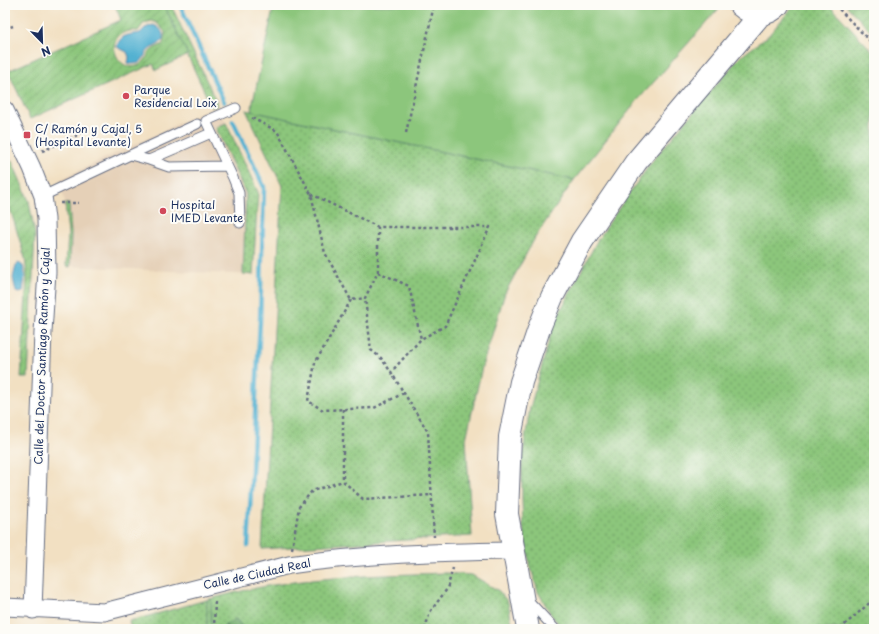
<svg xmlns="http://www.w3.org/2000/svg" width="879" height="634" viewBox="0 0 879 634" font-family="'Playpen Sans',sans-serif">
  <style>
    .built { fill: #e5d0b7 }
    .grass { fill: url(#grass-dots); stroke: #547a6c }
    .forest { fill: url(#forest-firs); stroke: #466d64 }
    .garden { fill: url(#garden-furrows); stroke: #547a6c; fill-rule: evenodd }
    .pitch { fill: #8cc67b; stroke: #547a6c }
    .water { fill: #52b1d1; stroke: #367098 }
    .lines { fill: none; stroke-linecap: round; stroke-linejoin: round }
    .stream { stroke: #52b1d1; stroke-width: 4.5 }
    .service-casing { stroke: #666d81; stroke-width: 11 }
    .minor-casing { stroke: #666d81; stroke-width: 19 }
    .tertiary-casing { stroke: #666d81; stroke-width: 24 }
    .path { stroke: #666d81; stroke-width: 2.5; stroke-dasharray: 3 3; stroke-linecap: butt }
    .service { stroke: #fff; stroke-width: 9 }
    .minor { stroke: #fff; stroke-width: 17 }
    .tertiary { stroke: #fff; stroke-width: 22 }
    .poi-dot { fill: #d1495b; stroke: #fdfcf7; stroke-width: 1.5 }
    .labels { text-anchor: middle; stroke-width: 4; stroke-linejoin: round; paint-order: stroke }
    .poi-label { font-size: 11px; fill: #1b2f5e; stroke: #fdfcf7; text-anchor: start }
    .street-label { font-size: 11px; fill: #1b2f5e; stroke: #fdfcf7 }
  </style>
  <defs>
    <pattern id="grass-dots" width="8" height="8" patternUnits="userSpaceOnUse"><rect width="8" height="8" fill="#8cc67b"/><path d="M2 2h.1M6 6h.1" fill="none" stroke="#72a168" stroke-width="1.8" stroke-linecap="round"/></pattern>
    <pattern id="forest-firs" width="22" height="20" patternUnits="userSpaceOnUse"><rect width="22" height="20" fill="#71ab6b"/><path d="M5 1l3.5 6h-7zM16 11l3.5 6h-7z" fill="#5c8c5b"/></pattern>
    <pattern id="garden-furrows" width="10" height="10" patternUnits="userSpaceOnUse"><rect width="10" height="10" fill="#8cc67b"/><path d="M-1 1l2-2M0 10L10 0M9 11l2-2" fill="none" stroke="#72a168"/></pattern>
  </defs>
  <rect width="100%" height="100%" fill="#fdfcf7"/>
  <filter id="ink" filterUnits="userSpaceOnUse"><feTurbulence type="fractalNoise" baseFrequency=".025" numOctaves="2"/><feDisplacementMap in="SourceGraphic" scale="8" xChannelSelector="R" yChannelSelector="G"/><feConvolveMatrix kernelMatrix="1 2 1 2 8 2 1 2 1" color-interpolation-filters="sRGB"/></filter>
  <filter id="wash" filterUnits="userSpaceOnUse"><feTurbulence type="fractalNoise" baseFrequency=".012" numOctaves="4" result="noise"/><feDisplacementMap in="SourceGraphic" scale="16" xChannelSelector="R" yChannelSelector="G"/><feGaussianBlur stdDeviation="0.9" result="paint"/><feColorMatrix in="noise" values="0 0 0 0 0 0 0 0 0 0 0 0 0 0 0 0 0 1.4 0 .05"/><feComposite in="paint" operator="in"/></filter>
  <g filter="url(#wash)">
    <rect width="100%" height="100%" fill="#f2e0c2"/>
    <path class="built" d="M218,105L258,192L253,275L66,266L68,234L66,206L59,180Z"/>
    <path class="grass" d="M164,5H171L218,105L212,108Z
      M794,5H829L874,53V629H563L552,616L538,592L530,565L523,528L522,499V458L530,408L554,323L597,241L625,199L654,159L738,59L769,35Z
      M246,110L574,180L536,236L505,293L482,367L466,439L472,536L262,549L282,186Z
      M226,123L258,192L253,275L243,274L246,194L216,128Z
      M445,573L472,575L499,591L508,602L513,629H131L129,621C175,610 220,594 267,586C326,576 385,575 445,573Z"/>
    <path class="forest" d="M236,619L244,629H225L224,625Z"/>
    <path class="garden" d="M115,5H164L188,55L156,70L153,64L30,119L8,71L121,20ZM152,21L157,23L165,32L163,44C159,47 155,47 152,50C147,53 147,60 141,64C116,79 98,27 138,31L144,23Z
      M846,5H874V35Z
      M12,161L29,201L35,235L28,378H21L27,277L25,258L5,192V164Z
      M65,204H69L71,234L70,267L66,266L68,234Z
      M211,599V629H207V600Z"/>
    <path class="pitch" d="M274,5H722L637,101L574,180L251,111Z"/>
    <path class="water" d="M153,25C162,27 167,38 159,44C156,46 152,47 150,49C142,55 145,67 128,63L129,57L127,52L117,47C120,34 129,35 140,33L145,28Z
      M19,263L23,266L25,275L23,292L19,293L16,292L13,278L16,265Z"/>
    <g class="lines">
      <path class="stream" d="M180,5L224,102
        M233,121L264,187L260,321L248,546"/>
    </g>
  </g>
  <g filter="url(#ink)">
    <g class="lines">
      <defs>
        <path id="service" d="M236,108L206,121L233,178L239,193L240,223
          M130,155L197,124
          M149,160L169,167L227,166
          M43,196L130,155L149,160L211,133
          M527,599L555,629"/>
        <path id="minor" d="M5,110L32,168L43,196L46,219L47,272L43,332L33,610
          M5,607L104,612L289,565C362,554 439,552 513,551"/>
        <path id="tertiary" d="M740,5C751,15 767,18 778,5
          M528,629L507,514L510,437L521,382L540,326L552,297L582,241L636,162L761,14"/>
      </defs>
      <use href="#service" class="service-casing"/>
      <use href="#minor" class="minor-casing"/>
      <use href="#tertiary" class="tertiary-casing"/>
      <path class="path" d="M835,5L874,45
        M5,29L13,26
        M252,118L277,131L311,194L325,253L351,300L365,298
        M406,133L434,5
        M42,151L87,131
        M311,194L378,227H490L445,326L421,339L391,372
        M60,203H79
        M378,227V272L365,298L371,350L381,358L391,372L428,432L434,537
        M378,272L409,286L421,339
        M351,300L315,363L308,401L323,410L374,408L404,393
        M343,409V481
        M292,549L299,507L312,491L343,481L363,499L432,495
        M214,629L215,599
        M425,629L430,612L447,589L453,568
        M840,629L874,599"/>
      <use href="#service" class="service"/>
      <use href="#minor" class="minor"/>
      <use href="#tertiary" class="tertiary"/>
    </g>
  </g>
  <g class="poi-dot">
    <circle cx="126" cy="96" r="4"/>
    <rect x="23" y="131" width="8" height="8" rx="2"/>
    <circle cx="163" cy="211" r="4"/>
  </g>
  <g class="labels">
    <g class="poi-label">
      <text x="134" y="94">Parque<tspan x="134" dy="13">Residencial Loix</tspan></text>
      <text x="35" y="133">C/ Ramón y Cajal, 5<tspan x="35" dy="13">(Hospital Levante)</tspan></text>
      <text x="171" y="209">Hospital<tspan x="171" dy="13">IMED Levante</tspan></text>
    </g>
    <g class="street-label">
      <text transform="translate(42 356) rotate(-88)" y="4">Calle del Doctor Santiago Ramón y Cajal</text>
      <text transform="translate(257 574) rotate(-12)" y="4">Calle de Ciudad Real</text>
    </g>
  </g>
  <rect width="879" height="634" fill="none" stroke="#fdfcf7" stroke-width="20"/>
  <g transform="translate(42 42) rotate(157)" stroke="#fdfcf7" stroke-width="3" paint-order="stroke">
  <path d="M0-3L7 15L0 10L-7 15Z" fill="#1b2f5e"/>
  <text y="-6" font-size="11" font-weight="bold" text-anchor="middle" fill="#1b2f5e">N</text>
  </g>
</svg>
